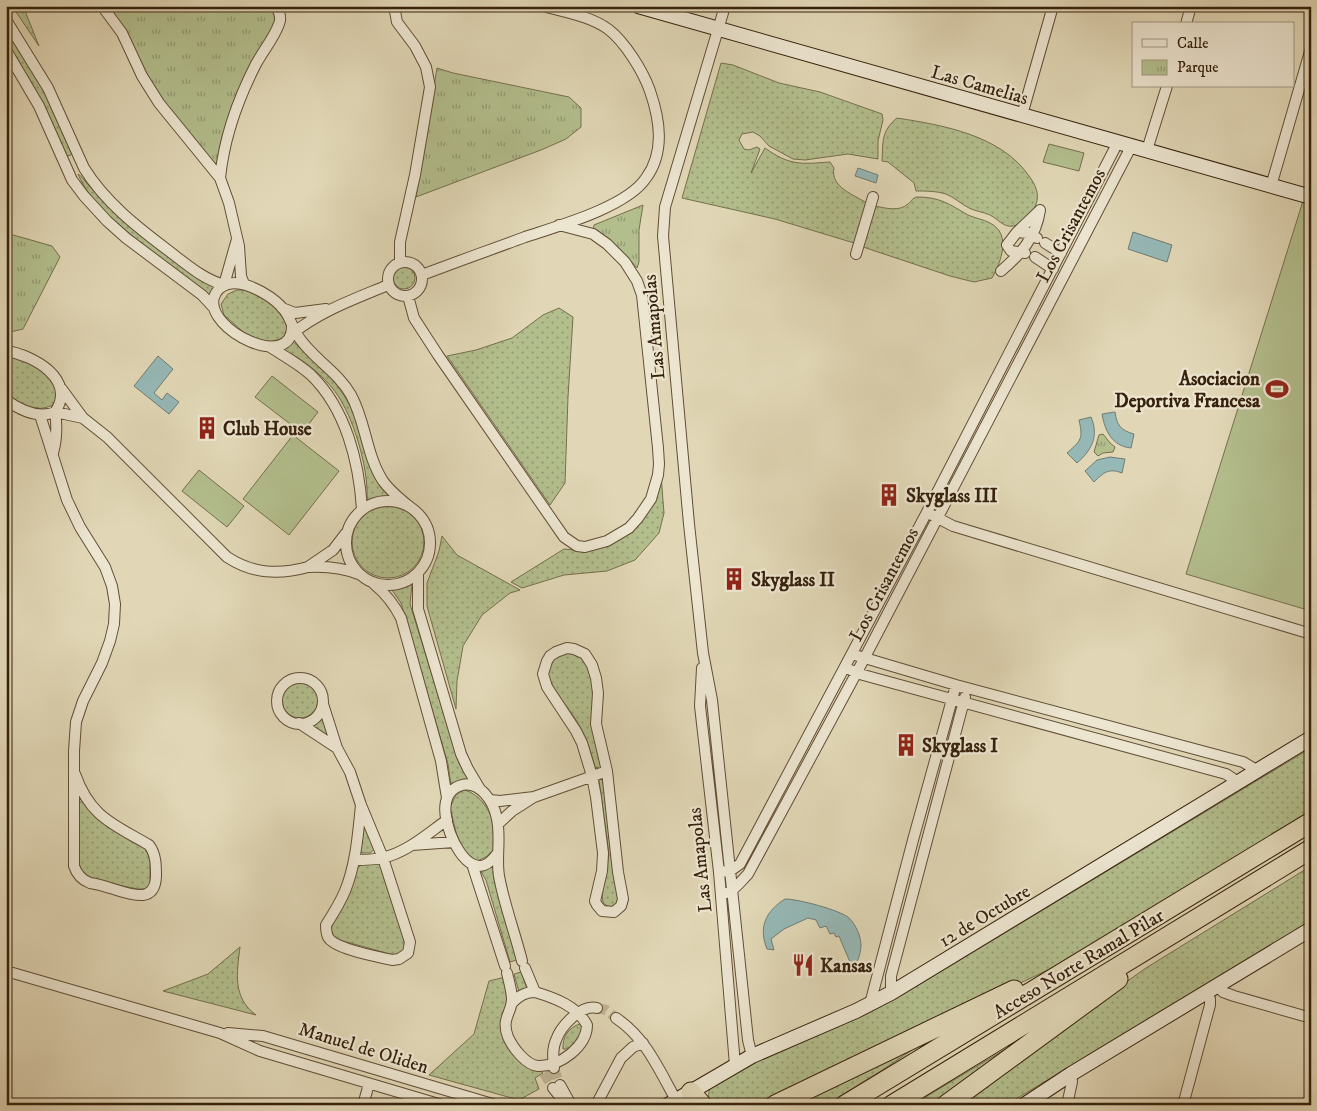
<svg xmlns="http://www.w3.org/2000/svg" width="1317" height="1111" viewBox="0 0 1317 1111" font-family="'IM FELL DW Pica',serif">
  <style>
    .grass { fill: url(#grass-dots); stroke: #74704c }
    .park { fill: url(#park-tufts); stroke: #74704c }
    .pitch { fill: #b3be8d; stroke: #74704c }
    .water { fill: #96b8b6; stroke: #707c72 }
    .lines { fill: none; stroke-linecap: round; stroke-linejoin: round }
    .street-tunnel { stroke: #bfb394; stroke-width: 10; stroke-dasharray: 10 5; stroke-linecap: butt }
    .street-casing { stroke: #614e36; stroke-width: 12 }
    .secondary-casing { stroke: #36210c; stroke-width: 16 }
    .highway-casing { stroke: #36210c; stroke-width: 21 }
    .street { stroke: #ece5d0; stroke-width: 10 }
    .secondary { stroke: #ece5d0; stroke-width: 14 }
    .highway { stroke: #e1d7b6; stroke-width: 19 }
    .labels { text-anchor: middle; stroke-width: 4.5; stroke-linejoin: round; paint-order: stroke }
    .street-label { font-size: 19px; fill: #36210c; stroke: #ece5d0 }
    .poi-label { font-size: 19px; font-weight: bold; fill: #36210c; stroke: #ece5d0; text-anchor: start }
  </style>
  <defs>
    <pattern id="grass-dots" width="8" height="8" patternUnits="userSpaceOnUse" patternTransform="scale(1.25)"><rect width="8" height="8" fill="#b3be8d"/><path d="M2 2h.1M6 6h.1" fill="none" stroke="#929a72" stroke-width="1.8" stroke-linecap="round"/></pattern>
    <pattern id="park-tufts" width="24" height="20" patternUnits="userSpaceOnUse" patternTransform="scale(1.25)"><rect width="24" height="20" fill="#b3be8d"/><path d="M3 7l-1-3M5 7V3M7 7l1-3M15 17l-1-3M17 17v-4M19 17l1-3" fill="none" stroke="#929a72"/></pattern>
  </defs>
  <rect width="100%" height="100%" fill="#e1d7b6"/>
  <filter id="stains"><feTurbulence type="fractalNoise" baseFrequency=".004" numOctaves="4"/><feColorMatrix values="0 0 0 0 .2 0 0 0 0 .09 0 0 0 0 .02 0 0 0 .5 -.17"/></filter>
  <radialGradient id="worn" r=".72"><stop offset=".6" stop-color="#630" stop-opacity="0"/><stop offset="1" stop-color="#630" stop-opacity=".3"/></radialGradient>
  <path class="grass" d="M12,6H23L39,46Z
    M6,27C32,67 54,107 72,151L71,155L68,156L65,153L37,93L6,41Z
    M721,63L733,65L779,83L820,92L882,114L883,120L878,141V159L848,154L805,160L793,159L769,146L760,136L753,132L742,134L739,140L744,149L749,150L757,147L760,149L751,173L765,148C790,166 801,164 830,162L834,168C830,187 854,195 867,203L854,243L775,219L682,198Z
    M897,118C942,125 1001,135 1029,176C1035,184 1040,194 1036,204C1033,213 1024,225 1013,226C1004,228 998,219 990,215C983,212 975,211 969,208C961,204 954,197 946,194C936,191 926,191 916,191L914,183L888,162L882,161C883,142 881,131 897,118Z
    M78,174C85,178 86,186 95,190L185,269L201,281L217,287L210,298C189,281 167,264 146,247C121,226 91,205 78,174Z
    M917,197C940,197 949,204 968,215C974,218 983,219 990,223C1012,234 1001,262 992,278L974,282L950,276L863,247L875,206C885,208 899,212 908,204C912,201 912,198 917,197Z
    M393 278a11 11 0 1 1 22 0a11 11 0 1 1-22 0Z
    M237,290C242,290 248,290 253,292C265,296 288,317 287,330C287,332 285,337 284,338L266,343L248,336L224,315L221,304L228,294Z
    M559,308L573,317L568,397L565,483L550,505L447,356L476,350L512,338L543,315Z
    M292,341C317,361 343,386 355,417C365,445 368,474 390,497H383L367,502C369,472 356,425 340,399C329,380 302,357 282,350Z
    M6,354L37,365L54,381L58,397L53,405C36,413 20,406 6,395Z
    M661,475L664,513L659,533L635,560L607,571L564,575L522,588L511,582L564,549L574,550L593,548L630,531Z
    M352 542a36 36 0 1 1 72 0a36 36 0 1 1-72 0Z
    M442,536L457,555L520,590L510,593L482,615L463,646L457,681L456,709L427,606V583L439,551Z
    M412,584L410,604L459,763L469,781L464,779L451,786L448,764L401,603L392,590Z
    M569,651L581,655L592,673L603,764L600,768L595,767C591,752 586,737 578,723C567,705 555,694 547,674C552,660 554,655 569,651Z
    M282 700a18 18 0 1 1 36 0a18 18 0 1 1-36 0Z
    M323,719L330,737L312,725Z
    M1311,748V811L1056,966L783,1097L759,1105H715C704,1098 709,1088 716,1080L902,995Z
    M602,777L605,780L619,900L616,906L609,907L603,903L602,892L609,855L599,780Z
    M464,790C481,794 491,812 495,828C497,834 495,842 495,848L486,857L477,861L469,857L459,845L450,807L456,795Z
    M82,800L143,844L150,854V885L145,889H138L98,881L84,874L78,863L79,804Z
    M364,828H367L376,848L370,853H361L360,849Z
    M364,862L378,863L382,868L406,946L403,951L397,956L336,939L330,931L356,870Z
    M494,866V879L517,960L510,962L486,880L480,870Z
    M1311,866V921L1006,1105H954L1021,1056L1146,968Z
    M240,947C237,973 232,997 256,1015L163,991L208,974Z
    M521,972L527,989L519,992L514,974Z
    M505,977L507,1003L502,1014V1029L543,1073L535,1078L539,1089L519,1100L429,1075L474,1034L489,981Z
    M580,1024H585L583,1036L570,1049H563C562,1037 569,1027 580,1024Z
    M1042,1029L939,1099L933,1105H912L1009,1047Z
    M909,1048L912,1050L884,1069L826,1105H787Z"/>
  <path class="park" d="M102,6H275L280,15L229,133L220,178L159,103Z
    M437,68L453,73L569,97L581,108V127L566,139L541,150L416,197Z
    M643,205L639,230V262L637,268C623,252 613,240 593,231L594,225Z
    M6,233L52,246L60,257L23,329L6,333Z
    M1103,434L1110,443L1115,447L1113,452L1103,453L1098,456L1094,452L1099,435Z"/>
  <path class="pitch" d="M1049,144L1084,153L1079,171L1043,162Z
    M1303,201L1311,203V611L1186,574Z
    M272,376L318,412L302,433L255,397Z
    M293,435L339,471L289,535L243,499Z
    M199,470L244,506L227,527L182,491Z"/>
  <path class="water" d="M858,168L878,175L876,183L855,176Z
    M1133,232L1172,245L1167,262L1128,249Z
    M158,356L173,369L154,393L162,400L167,393L179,402L169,414L134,386Z
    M1115,412C1117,425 1120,430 1134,434L1131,448C1112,446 1105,431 1102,414Z
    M1091,417C1099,436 1092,450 1077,463L1067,453C1082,440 1083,438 1079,420Z
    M1110,457L1125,459L1122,473C1109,468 1104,472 1094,482L1085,471L1097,460Z
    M785,899C798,899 840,910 849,918C856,925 861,936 861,946C860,955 859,961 852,967L839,936L836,937L834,933L830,934L826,926L820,928L816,920L808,918L784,929L771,939L774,950L767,949C758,927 766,911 785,899Z"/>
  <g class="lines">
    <path class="street-tunnel" d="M597,1008L606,1010L616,1018
      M554,1069L560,1085
      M544,1073L553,1088"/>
    <defs>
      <path id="street" d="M102,6L122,33L142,76L159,103L220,178L229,203L239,246L241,276L244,284
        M394,6L397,22L415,46L426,67L430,87L415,175L400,242V262
        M725,6L665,207L663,236L689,524L703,653L712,700L748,1040L752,1056
        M6,20L48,88L84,168C105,202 137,227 169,251C186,264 203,279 224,285L237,239
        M1186,24L1191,6
        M6,50L39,106L72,180L84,196L107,221L126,238L202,295L214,308
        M1022,115L1053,6
        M1147,150L1167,86
        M220,178C224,139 238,99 256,64C263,51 274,38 279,24C282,17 279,11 275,6
        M1271,186L1311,48
        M1017,232L1039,211
        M1045,243L1061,253
        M1025,253L1011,251L1007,245L1017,232L1028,233L1037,238
        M856,254L873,197
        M1035,257L1053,269
        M388 279a17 17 0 1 1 34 0a17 17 0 1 1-34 0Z
        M1001,271C1021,254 1036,237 1040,210
        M422,275C456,262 490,250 525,237C558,226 627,207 646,178C665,152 660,120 650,91C643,71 625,42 608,29C590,16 564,12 543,6
        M408,296L414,318L438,355L564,537L577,546L585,547L607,541L629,528L638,518L651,499L658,475L659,464L658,448L642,295L637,281L625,262L607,244L593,234L559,225
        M282,308L295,313L326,309
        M292,325C294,373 204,330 214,297C219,283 234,281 246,285C261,290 280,301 288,316C292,324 295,332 300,339C315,360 338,372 351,395C366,422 366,455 383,481C390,491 400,499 410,507
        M292,334C320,311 355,299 388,285
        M270,347C284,356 299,364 311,375C346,409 359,462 362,509
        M6,351C34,355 77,380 55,412C38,419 20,410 6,400
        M61,388L83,418L107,437L227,557C253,574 279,575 308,567
        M40,415L67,500L80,527L105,567L112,586L115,604L114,624L110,641L102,663L83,701L76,722L74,751V866C77,875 82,880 90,883C97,884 104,886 110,888C128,893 155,906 156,876C156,865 156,854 149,845C113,824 90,817 75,774
        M53,453C57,439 57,425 55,412L83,418
        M346 543a42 42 0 1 1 84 0a42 42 0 1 1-84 0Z
        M932,515L953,526L1311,634
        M346,533L333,550L308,567C325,566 341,567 358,574
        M418,573V609L461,754L468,769L480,789
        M374,584C386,594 394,604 401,618L441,761L447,798
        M567,648L574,649L585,654L592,665L596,678L598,693L596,724L607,771L618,872L623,899L621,906L614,912L602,911L597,905L595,901L602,871L603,853L596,797L592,776L582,743L576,731L547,687L543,674L547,661L550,656L556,652Z
        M858,656L956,685L1243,762L1258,771
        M702,668L700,706L719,872L735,1065
        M851,670L856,673L1226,774L1238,782
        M277 701a23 23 0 1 1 46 0a23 23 0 1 1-46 0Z
        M299,723L337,748L323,704
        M337,748L350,772L361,805L383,858L410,942L408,953L399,959L392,960C379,957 334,949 328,937C326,933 326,929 326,925C333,914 340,903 345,891C356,864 358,834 361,805
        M534,797L607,771
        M490,800L500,801L534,797L512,811L498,824
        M412,845L454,842
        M497,854C491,862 483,870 472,864C455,855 439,814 448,796C450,792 454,788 459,786C479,778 494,802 497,819C501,838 496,857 499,876C504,904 515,933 522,961
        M354,860C363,860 373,860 382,858C406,853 427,834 447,820
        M472,864L505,966
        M719,872L730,871L740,864L927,512L1118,142
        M721,894C733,893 740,882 748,874L864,659L1132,145
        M6,971L220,1033L260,1051L442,1105
        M507,973C509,982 512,991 512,1000C511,1015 501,1018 508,1037C513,1048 526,1065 538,1066C560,1067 587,1046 587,1025C577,1006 555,998 535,992L525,968
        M1217,986L1223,992L1234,996L1311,1018
        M891,993V976L965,697
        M512,1003C519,996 525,992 535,992
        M870,1004L913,840L956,685
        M616,1018C646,1038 659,1070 676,1100
        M228,1033L263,1036L496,1105
        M554,1068C553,1059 552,1049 556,1040C561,1026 581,1004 597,1008
        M560,1085L571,1105
        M553,1088L565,1103
        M363,1105L369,1084
        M596,1105L621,1058L633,1047L643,1043
        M1067,1105L1072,1082L1071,1074
        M1183,1105L1210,1005V999L1204,994"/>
      <path id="secondary" d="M638,6L1311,197
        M668,1105L752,1056L856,1011L891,993L1311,738
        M1024,1105L1071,1074L1311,929"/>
      <path id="highway" d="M691,1092L702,1105
        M775,1105L1014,990
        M845,1105L1311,822
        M892,1105L1311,849
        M946,1105L1118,979"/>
    </defs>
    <use href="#street" class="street-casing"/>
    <use href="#secondary" class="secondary-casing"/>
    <use href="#highway" class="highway-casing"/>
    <use href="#street" class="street"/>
    <use href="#secondary" class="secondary"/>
    <use href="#highway" class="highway"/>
  </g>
  <defs>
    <symbol id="stadium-bare" viewBox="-9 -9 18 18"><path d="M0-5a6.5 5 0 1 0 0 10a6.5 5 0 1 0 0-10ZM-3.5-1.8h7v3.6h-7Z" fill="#8f2418" stroke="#ece5d0" stroke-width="2.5" paint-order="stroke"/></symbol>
    <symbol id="building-bare" viewBox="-9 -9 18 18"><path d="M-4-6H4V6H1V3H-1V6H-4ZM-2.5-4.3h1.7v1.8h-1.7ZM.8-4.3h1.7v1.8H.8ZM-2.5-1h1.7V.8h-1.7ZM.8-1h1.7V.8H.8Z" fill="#8f2418" stroke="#ece5d0" stroke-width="2.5" paint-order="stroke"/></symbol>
    <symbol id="restaurant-bare" viewBox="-9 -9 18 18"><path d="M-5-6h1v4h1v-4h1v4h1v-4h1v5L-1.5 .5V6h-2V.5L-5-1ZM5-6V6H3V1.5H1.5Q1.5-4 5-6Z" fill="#8f2418" stroke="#ece5d0" stroke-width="2.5" paint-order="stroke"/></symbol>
  </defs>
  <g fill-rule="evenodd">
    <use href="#stadium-bare" x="1261" y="373" width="32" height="32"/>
    <use href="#building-bare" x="191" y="412" width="32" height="32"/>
    <use href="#building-bare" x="873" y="479" width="32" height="32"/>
    <use href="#building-bare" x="718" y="563" width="32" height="32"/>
    <use href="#building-bare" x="890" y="729" width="32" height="32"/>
    <use href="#restaurant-bare" x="787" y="949" width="32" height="32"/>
  </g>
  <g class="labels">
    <g class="street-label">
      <text transform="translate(980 84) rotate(16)" y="7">Las Camelias</text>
      <text transform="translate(1070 225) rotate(-62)" y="7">Los Crisantemos</text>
      <text transform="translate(653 327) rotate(-95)" y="7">Las Amapolas</text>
      <text transform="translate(883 584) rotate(-62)" y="7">Los Crisantemos</text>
      <text transform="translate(699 860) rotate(-96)" y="7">Las Amapolas</text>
      <text transform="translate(984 915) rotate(-31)" y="7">12 de Octubre</text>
      <text transform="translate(1078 963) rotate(-31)" y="7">Acceso Norte Ramal Pilar</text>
      <text transform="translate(364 1047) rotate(17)" y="7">Manuel de Oliden</text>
    </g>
    <g class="poi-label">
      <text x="1260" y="385" text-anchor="end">Asociacion<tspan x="1260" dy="22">Deportiva Francesa</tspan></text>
      <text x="223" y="435">Club House</text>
      <text x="906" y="502">Skyglass III</text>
      <text x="751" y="586">Skyglass II</text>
      <text x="922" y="752">Skyglass I</text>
      <text x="820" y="972">Kansas</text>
    </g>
  </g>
  <rect width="1317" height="1111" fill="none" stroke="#e1d7b6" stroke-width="25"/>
  <rect x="8" y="8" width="1302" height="1096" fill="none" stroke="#36210c" stroke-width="2.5"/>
  <rect x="12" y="12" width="1292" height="1086" fill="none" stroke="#36210c"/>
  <rect x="1132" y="22" width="162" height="65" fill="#ece5d0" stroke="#a39782"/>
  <rect x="1142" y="39" width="25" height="8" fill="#ece5d0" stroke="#a39782"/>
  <text x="1177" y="48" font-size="15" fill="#36210c">Calle</text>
  <rect x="1142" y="60" width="25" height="15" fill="url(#park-tufts)" stroke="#a39782"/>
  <text x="1177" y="72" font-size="15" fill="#36210c">Parque</text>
  <rect width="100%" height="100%" filter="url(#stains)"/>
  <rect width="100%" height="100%" fill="url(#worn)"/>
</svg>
